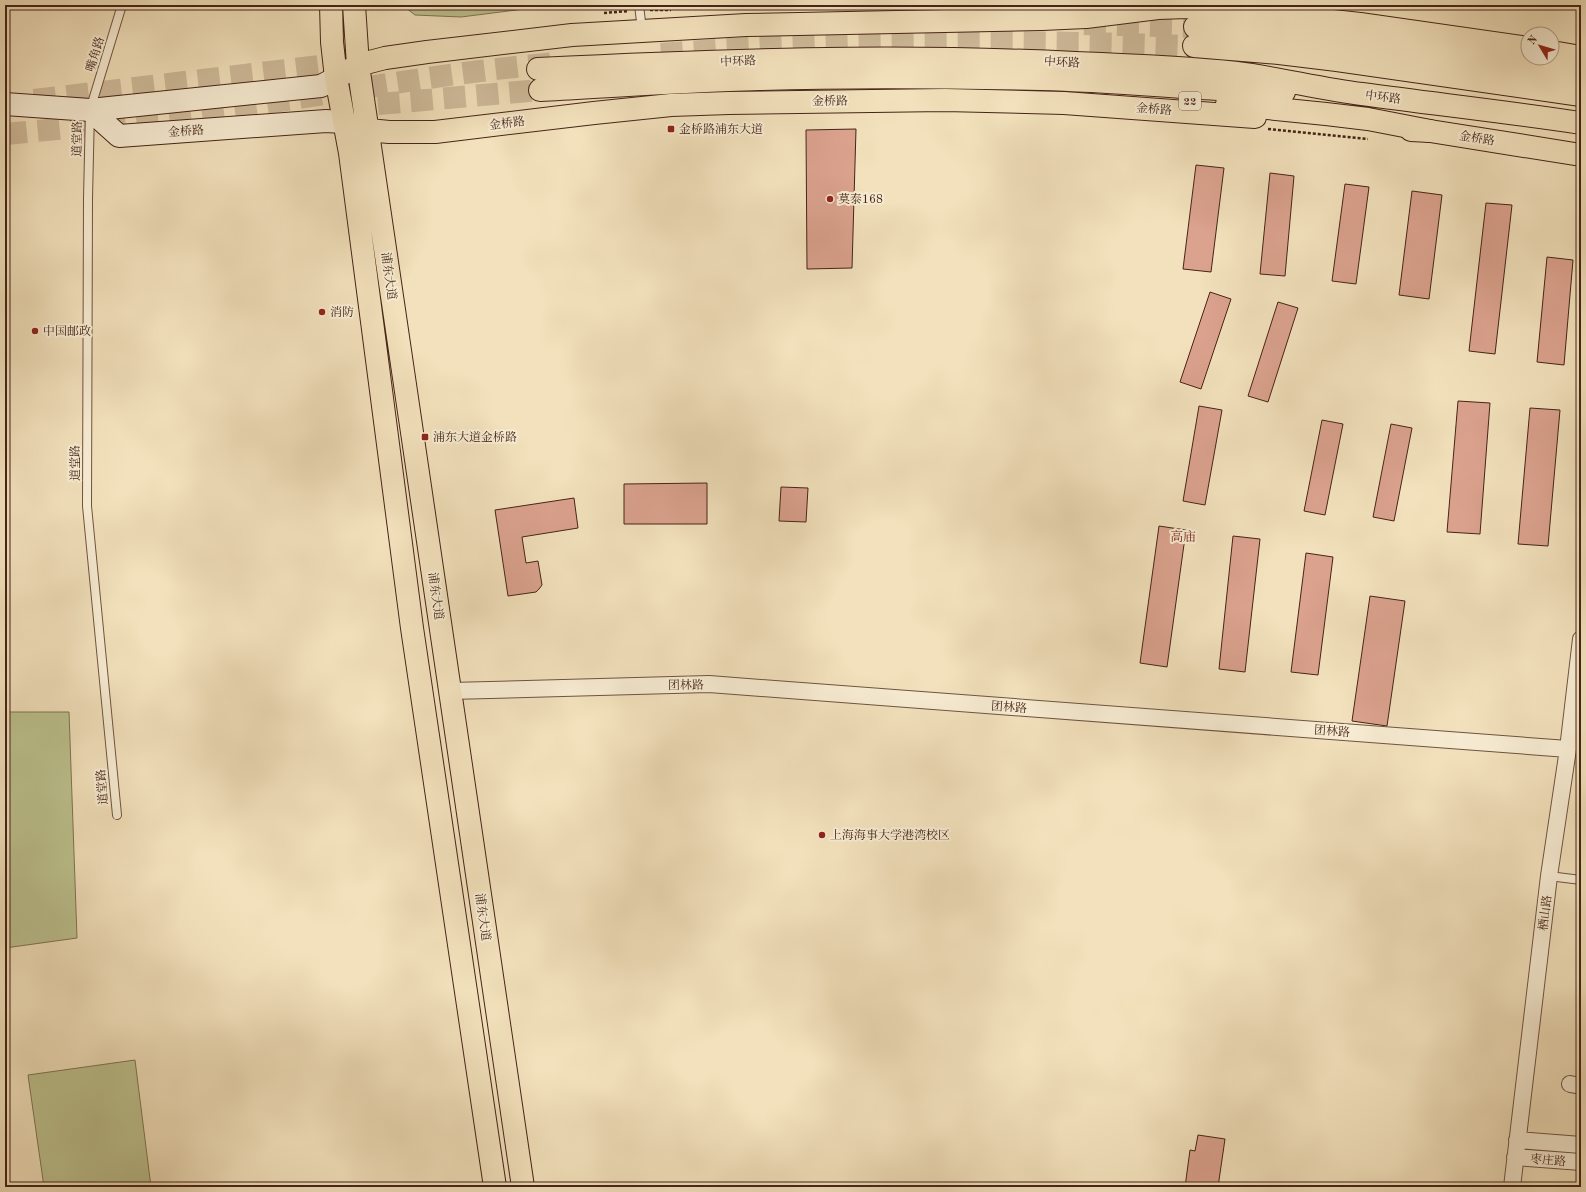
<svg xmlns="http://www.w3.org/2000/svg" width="1586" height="1192" viewBox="0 0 1586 1192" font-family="'Old Standard TT','Noto Serif SC',serif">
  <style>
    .green { fill: #bcc28f; stroke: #807353 }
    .building { fill: #dba28e; stroke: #452417 }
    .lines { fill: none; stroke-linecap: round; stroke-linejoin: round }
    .highway-tunnel { stroke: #cfbb9b; stroke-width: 22; stroke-dasharray: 22 11; stroke-linecap: butt }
    .lane-casing { stroke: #705340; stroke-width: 10 }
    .street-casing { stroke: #705340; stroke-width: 18 }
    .secondary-casing { stroke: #452417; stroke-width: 24 }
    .primary-casing { stroke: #452417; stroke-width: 24 }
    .highway-casing { stroke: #452417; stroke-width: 24 }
    .path { stroke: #452417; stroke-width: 2.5; stroke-dasharray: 3 2; stroke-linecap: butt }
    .lane { stroke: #f7ecd3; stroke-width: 8 }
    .street { stroke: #f7ecd3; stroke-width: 16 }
    .secondary { stroke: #f7ecd3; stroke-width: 22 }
    .primary { stroke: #f2e1bc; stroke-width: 22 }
    .highway { stroke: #f2e1bc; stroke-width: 22 }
    .poi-dot { fill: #8f2418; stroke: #f7ecd3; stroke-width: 1.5 }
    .labels { text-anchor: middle; stroke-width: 4; stroke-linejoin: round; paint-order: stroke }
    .shield { fill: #f7ecd3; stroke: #7a604f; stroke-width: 1 }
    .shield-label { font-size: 11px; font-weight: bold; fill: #452417 }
    .street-label { font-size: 12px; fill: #452417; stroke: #f7ecd3 }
    .poi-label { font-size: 12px; fill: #452417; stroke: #f7ecd3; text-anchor: start }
    .neighbourhood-label { font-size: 13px; fill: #7a1f14; stroke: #f7ecd3 }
  </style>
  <rect width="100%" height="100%" fill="#f2e1bc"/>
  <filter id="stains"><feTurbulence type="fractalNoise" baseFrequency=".005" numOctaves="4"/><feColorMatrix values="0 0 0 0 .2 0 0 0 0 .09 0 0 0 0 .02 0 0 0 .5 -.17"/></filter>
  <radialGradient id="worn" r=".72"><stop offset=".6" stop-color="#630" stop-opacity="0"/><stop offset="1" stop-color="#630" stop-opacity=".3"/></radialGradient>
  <path class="green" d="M402,5H556L461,17L415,15Z
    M5,712H69L77,938L5,948Z
    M135,1060L151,1187H44L28,1075Z"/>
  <path class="building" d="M856,129L852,268L807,269L806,130Z
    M1196,165L1224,168L1211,272L1183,269Z
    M1270,173L1294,176L1285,276L1260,274Z
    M1345,184L1369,187L1356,284L1332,281Z
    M1412,191L1442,195L1429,299L1399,295Z
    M1486,203L1512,205L1495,354L1469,351Z
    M1547,257L1573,260L1564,365L1537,362Z
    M1210,292L1231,299L1201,389L1180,382Z
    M1278,302L1298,308L1268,402L1248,396Z
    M1458,401L1490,403L1480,534L1447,532Z
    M1199,406L1222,410L1205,505L1183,501Z
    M1530,408L1560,410L1548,546L1518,544Z
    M1322,420L1343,424L1325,515L1304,511Z
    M1391,424L1412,428L1394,521L1373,517Z
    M707,483V524H624V484Z
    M781,487L808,488L806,522L779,521Z
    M574,498L578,528L522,537L526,563L538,561L542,585L539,589L536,592L508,596L495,510Z
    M1159,526L1186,530L1167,667L1140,663Z
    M1233,536L1260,539L1245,672L1219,669Z
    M1306,553L1333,557L1318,675L1291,672Z
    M1370,596L1405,601L1387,726L1352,721Z
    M1198,1135L1225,1139L1218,1187H1185L1190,1150L1195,1151Z"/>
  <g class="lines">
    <path class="highway-tunnel" d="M1084,24L1195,27
      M661,54C838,39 1016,40 1194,46
      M34,100L353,62
      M345,107L540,90
      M5,134C79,127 154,120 228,109C337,93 447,72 557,63"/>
    <defs>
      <path id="lane" d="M639,5L642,30
        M117,815L87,506L88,198L90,110L122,5
        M1549,876L1581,880"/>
      <path id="street" d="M450,691L709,684L1568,749
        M1570,1084L1581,1086
        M1517,1140L1581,1145
        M1515,1157L1581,1162
        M1512,1187L1549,876L1568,749L1581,639"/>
      <path id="secondary" d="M5,104L90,110L321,86L336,78
        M90,110L119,136L326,121L344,122"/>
      <path id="primary" d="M331,5L332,42L336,78L350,153L412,628L495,1187
        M354,5L358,65L523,1187
        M1552,52L1581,57
        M336,78L358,65L385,58L427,52L572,35L746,25L1042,19L1086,17L1158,8L1187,7L1224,9L1360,24L1528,48
        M344,122L369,130L389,132H435L594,113L671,105L729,103L945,100L1064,103L1255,117
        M1411,130L1430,131L1581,155"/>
      <path id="highway" d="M1195,27L1280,34L1339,40L1581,75
        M1194,46L1279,53L1337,60L1581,95
        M538,69C717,60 896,54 1075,63C1129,65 1183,67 1237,73C1279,78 1320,89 1362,94C1435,104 1508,112 1581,123
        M540,90C613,86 687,81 760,79C854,76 948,77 1041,79C1122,81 1203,90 1284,92
        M1227,104L1326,114L1368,119L1430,131"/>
    </defs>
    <use href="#lane" class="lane-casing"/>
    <use href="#street" class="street-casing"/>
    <use href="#secondary" class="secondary-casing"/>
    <use href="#primary" class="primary-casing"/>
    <use href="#highway" class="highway-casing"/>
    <path class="path" d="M650,10H671
      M604,13L629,11
      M1268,129L1368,139"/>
    <use href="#lane" class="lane"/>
    <use href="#street" class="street"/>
    <use href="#secondary" class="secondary"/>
    <use href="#primary" class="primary"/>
    <use href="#highway" class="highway"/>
  </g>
  <g class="poi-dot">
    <rect x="667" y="125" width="8" height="8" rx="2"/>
    <circle cx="830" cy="199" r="4"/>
    <circle cx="322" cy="312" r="4"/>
    <circle cx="35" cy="331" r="4"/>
    <rect x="421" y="433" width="8" height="8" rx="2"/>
    <circle cx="822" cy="835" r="4"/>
  </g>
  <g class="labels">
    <rect class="shield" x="1179" y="92" width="22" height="18" rx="3"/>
    <g class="shield-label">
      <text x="1190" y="105">22</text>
    </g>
    <g class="street-label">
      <text transform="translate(95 54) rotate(-73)" y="4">嘴角路</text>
      <text transform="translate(738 61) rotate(-2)" y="4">中环路</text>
      <text transform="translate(1062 62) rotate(3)" y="4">中环路</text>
      <text transform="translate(1383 97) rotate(7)" y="4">中环路</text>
      <text transform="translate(830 101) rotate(-1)" y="4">金桥路</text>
      <text transform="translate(1154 109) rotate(4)" y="4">金桥路</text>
      <text transform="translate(507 123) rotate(-7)" y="4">金桥路</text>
      <text transform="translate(186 131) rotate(-4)" y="4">金桥路</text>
      <text transform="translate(1477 138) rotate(9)" y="4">金桥路</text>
      <text transform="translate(77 139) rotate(-89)" y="4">道堂路</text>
      <text transform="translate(389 276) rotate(82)" y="4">浦东大道</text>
      <text transform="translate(75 463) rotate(-90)" y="4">道堂路</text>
      <text transform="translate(436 596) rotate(82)" y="4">浦东大道</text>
      <text transform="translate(686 685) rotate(-1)" y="4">团林路</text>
      <text transform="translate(1009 707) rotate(4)" y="4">团林路</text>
      <text transform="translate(1332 731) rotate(4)" y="4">团林路</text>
      <text transform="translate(102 787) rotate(-95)" y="4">道堂路</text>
      <text transform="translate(1545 913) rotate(-83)" y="4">栖山路</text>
      <text transform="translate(483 917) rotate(82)" y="4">浦东大道</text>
      <text transform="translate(1548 1160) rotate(5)" y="4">枣庄路</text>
    </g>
    <g class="poi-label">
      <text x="679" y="133">金桥路浦东大道</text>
      <text x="838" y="203">莫泰168</text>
      <text x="330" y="316">消防</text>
      <text x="43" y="335">中国邮政</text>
      <text x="433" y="441">浦东大道金桥路</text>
      <text x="830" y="839">上海海事大学港湾校区</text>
    </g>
    <g class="neighbourhood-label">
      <text x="1183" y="541">高庙</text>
    </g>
  </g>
  <rect width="1586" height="1192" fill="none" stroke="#f2e1bc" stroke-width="20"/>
  <rect x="6" y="6" width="1574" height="1180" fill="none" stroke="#452417" stroke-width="2"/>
  <rect x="10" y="10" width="1566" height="1172" fill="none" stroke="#452417"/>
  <g transform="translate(1540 46) rotate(308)"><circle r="19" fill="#f7ecd3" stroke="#b09c88"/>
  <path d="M0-3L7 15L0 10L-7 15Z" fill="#8f2418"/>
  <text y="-6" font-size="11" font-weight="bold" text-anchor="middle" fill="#452417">N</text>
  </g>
  <rect width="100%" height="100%" filter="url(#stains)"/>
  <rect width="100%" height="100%" fill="url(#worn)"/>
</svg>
